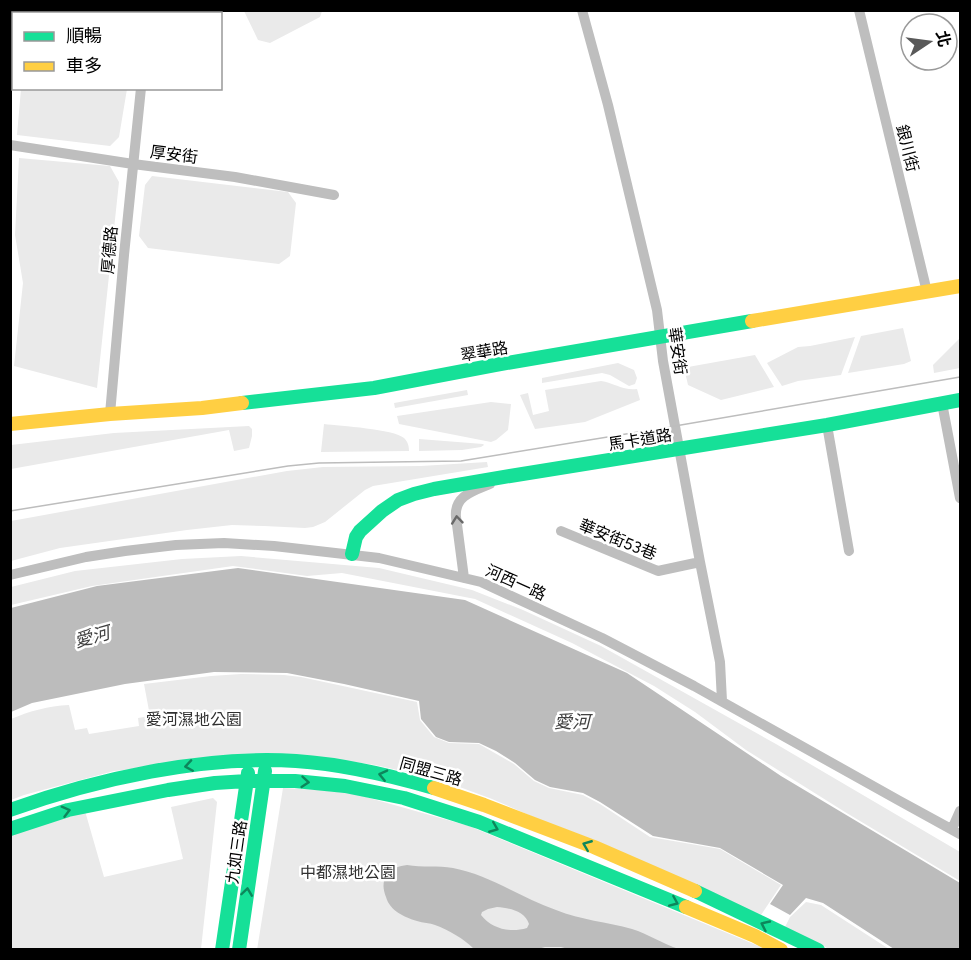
<svg xmlns="http://www.w3.org/2000/svg" width="971" height="960" viewBox="0 0 971 960" font-family="Figtree,'Noto Sans TC',sans-serif">
  <style>
    .green { fill: #eaeaea }
    .water { fill: #bcbcbc; fill-rule: evenodd }
    .lines { fill: none; stroke-linecap: round; stroke-linejoin: round }
    .street { stroke: #bebebe; stroke-width: 10 }
    .fast { stroke: #16e098; stroke-width: 14 }
    .slow { stroke: #ffcf43; stroke-width: 14 }
    .tram { stroke: #bdbdbd; stroke-width: 1.5 }
    .oneway { stroke: #686868 }
    .oneway2 { stroke: #0d865b }
    .labels { text-anchor: middle; stroke-width: 5; stroke-linejoin: round; paint-order: stroke }
    .street-label { font-size: 16px; fill: #000; stroke: #fff }
    .park-label { font-size: 16px; fill: #303030; stroke: #fff }
    .water-label { font-size: 18px; font-style: italic; fill: #414141; stroke: #fff }
  </style>
  <rect width="100%" height="100%" fill="#fff"/>
  <path class="green" d="M29,10H139V14L28,13Z
    M244,11H322L320,17L270,43L258,40Z
    M21,89H127L119,137L110,146L17,135Z
    M19,158L110,166L119,182L97,388L14,366L23,283L15,235Z
    M152,176L288,192L296,203L290,256L279,264L148,248L139,236L145,185Z
    M903,328L911,361L904,364L848,373L861,336Z
    M855,337L841,375L798,381L782,386L767,363L798,347L810,346Z
    M960,338V368L934,373L933,365Z
    M755,355L774,387L721,400L688,385L685,372L688,367Z
    M618,363L634,370L637,378L635,384L629,386L610,375L602,373L542,383V378Z
    M601,381C614,383 624,391 637,389L640,400L585,422L535,429L520,395L528,393L533,415L549,411L545,390Z
    M467,390L468,395L395,408L394,403Z
    M491,402L511,404L508,430L496,440L491,442L399,424L397,416Z
    M324,424C340,426 394,429 404,438C408,442 409,446 409,451L321,452Z
    M249,426L252,429V436L249,448L234,451L229,430L11,469V445L114,433Z
    M419,439L483,444L484,445L481,447L462,450L419,451Z
    M487,462L488,467L373,486L365,490L325,522L313,527L305,528L264,526L232,525L187,530L60,548L11,561V521L287,471L323,467L421,466Z
    M241,556L379,568L472,590L523,610L601,646L776,744L960,852V881L845,812L746,750L695,712L654,686L572,643L475,599L342,573L307,576L233,566L92,586L11,605V587L75,571L182,559Z
    M241,674L284,675L301,677L417,702L420,720L434,737L449,743L479,744L514,764L534,781L549,788L583,795L600,804L650,837L720,849L781,885L761,915L492,799L438,779L375,765L326,758L151,767L114,771L24,795L11,800V719C30,711 48,706 69,705L75,730L87,728L89,734L139,726L138,718L150,716L144,684L211,676Z
    M283,788L319,790L355,794L469,826L768,950H257Z
    M213,798L217,802L201,949H11L10,835L85,811L104,877L183,859L171,807Z
    M806,902L821,905L889,949H829L785,927L790,917Z"/>
  <path class="water" d="M238,568L465,600L627,673L781,776L960,883V949H894L823,903L806,898L790,915L770,904L783,885L720,848L653,836L600,802L583,793L550,787L535,780L515,763L496,751L479,743L449,742L436,737L421,719L419,701L344,684L287,673L214,672L125,684L32,703L11,712V608L97,586Z
    M407,865C422,868 438,865 453,868C490,875 521,898 556,910C581,920 607,922 632,929C648,934 663,944 679,949L641,950L639,948L572,950L561,947H545L534,950L474,949C464,939 449,930 435,925C430,923 423,923 417,921C404,917 390,911 386,897C383,889 382,882 387,875C392,868 399,866 407,865ZM497,907C510,908 525,911 529,924L527,928C510,933 492,929 481,915L482,912L488,909Z"/>
  <g class="lines">
    <path class="street" d="M582,10L608,105L657,310L663,361L700,562L720,662L722,701
      M859,10L927,292
      M152,14L154,10
      M10,145L133,164L235,177L334,195
      M942,403L960,498
      M110,414L124,255L141,88
      M827,425L849,551
      M561,531L658,571L700,562
      M10,575L86,557L125,551L176,545L224,543L274,546L379,558L481,582L602,638L694,686L898,800L960,834
      M464,578L456,517C454,496 473,491 490,484
      M952,829L960,811"/>
    <path class="fast" d="M242,403L374,388L495,365L752,321
      M352,554L356,537L360,531L382,511L398,500L414,494L434,489L510,476L827,425L960,400
      M10,810C96,779 204,755 296,761C343,764 389,775 434,788
      M10,829L68,810L168,790L215,783L247,781H295L345,786L404,798L479,822L686,907
      M695,891L818,950
      M222,950L248,773
      M239,950L265,771"/>
    <path class="slow" d="M752,321L960,286
      M10,424L110,414L202,408L242,403
      M434,788L484,805L594,847L695,891
      M686,907L755,936L781,950"/>
    <path class="tram" d="M10,511L288,466L319,463L461,461L675,426L960,377"/>
  </g>
  <defs><path id="oneway-chevron" d="M-2-3.5L2.5 0L-2 3.5" fill="none" stroke-width="1.6" stroke-linecap="round" stroke-linejoin="round" transform="scale(1.5)"/></defs>
  <use class="oneway" href="#oneway-chevron" transform="translate(457 520) rotate(-96)"/>
  <g class="oneway2">
    <use href="#oneway-chevron" transform="translate(189 766) rotate(171)"/>
    <use href="#oneway-chevron" transform="translate(383 775) rotate(-167)"/>
    <use href="#oneway-chevron" transform="translate(305 782) rotate(5)"/>
    <use href="#oneway-chevron" transform="translate(66 811) rotate(-15)"/>
    <use href="#oneway-chevron" transform="translate(494 828) rotate(22)"/>
    <use href="#oneway-chevron" transform="translate(587 845) rotate(-158)"/>
    <use href="#oneway-chevron" transform="translate(247 892) rotate(-82)"/>
    <use href="#oneway-chevron" transform="translate(674 902) rotate(23)"/>
    <use href="#oneway-chevron" transform="translate(765 925) rotate(-155)"/>
  </g>
  <g class="labels">
    <g class="street-label">
      <text transform="translate(908 148) rotate(76)" y="6">銀川街</text>
      <text transform="translate(174 154) rotate(7)" y="6">厚安街</text>
      <text transform="translate(109 250) rotate(-85)" y="6">厚德路</text>
      <text transform="translate(484 351) rotate(-10)" y="6">翠華路</text>
      <text transform="translate(678 351) rotate(82)" y="6">華安街</text>
      <text transform="translate(640 439) rotate(-9)" y="6">馬卡道路</text>
      <text transform="translate(618 539) rotate(22)" y="6">華安街53巷</text>
      <text transform="translate(516 582) rotate(24)" y="6">河西一路</text>
      <text transform="translate(431 771) rotate(16)" y="6">同盟三路</text>
      <text transform="translate(236 852) rotate(-82)" y="6">九如三路</text>
    </g>
    <g class="park-label">
      <text x="194" y="725">愛河濕地公園</text>
      <text x="348" y="878">中都濕地公園</text>
    </g>
    <g class="water-label">
      <text transform="translate(92 637) rotate(-15)" y="6">愛河</text>
      <text x="572" y="728">愛河</text>
    </g>
  </g>
  <rect width="971" height="960" fill="none" stroke="#000000" stroke-width="24"/>
  <rect x="12" y="12" width="210" height="78" fill="#ffffff" stroke="#999999" stroke-width="1.5"/>
  <rect x="24" y="32" width="30" height="9" fill="#16e098" stroke="#999999" stroke-width="1.5"/>
  <text x="66" y="42" font-size="18" fill="#000000">順暢</text>
  <rect x="24" y="62" width="30" height="9" fill="#ffcf43" stroke="#999999" stroke-width="1.5"/>
  <text x="66" y="72" font-size="18" fill="#000000">車多</text>
  <g transform="translate(929 42) rotate(77)"><circle r="28" fill="#ffffff" stroke="#999999" stroke-width="1.5"/>
  <path d="M0-4.5L10 22L0 15L-10 22Z" fill="#595959"/>
  <text y="-9" font-size="16" font-weight="bold" text-anchor="middle" fill="#000000">北</text>
  </g>
</svg>
